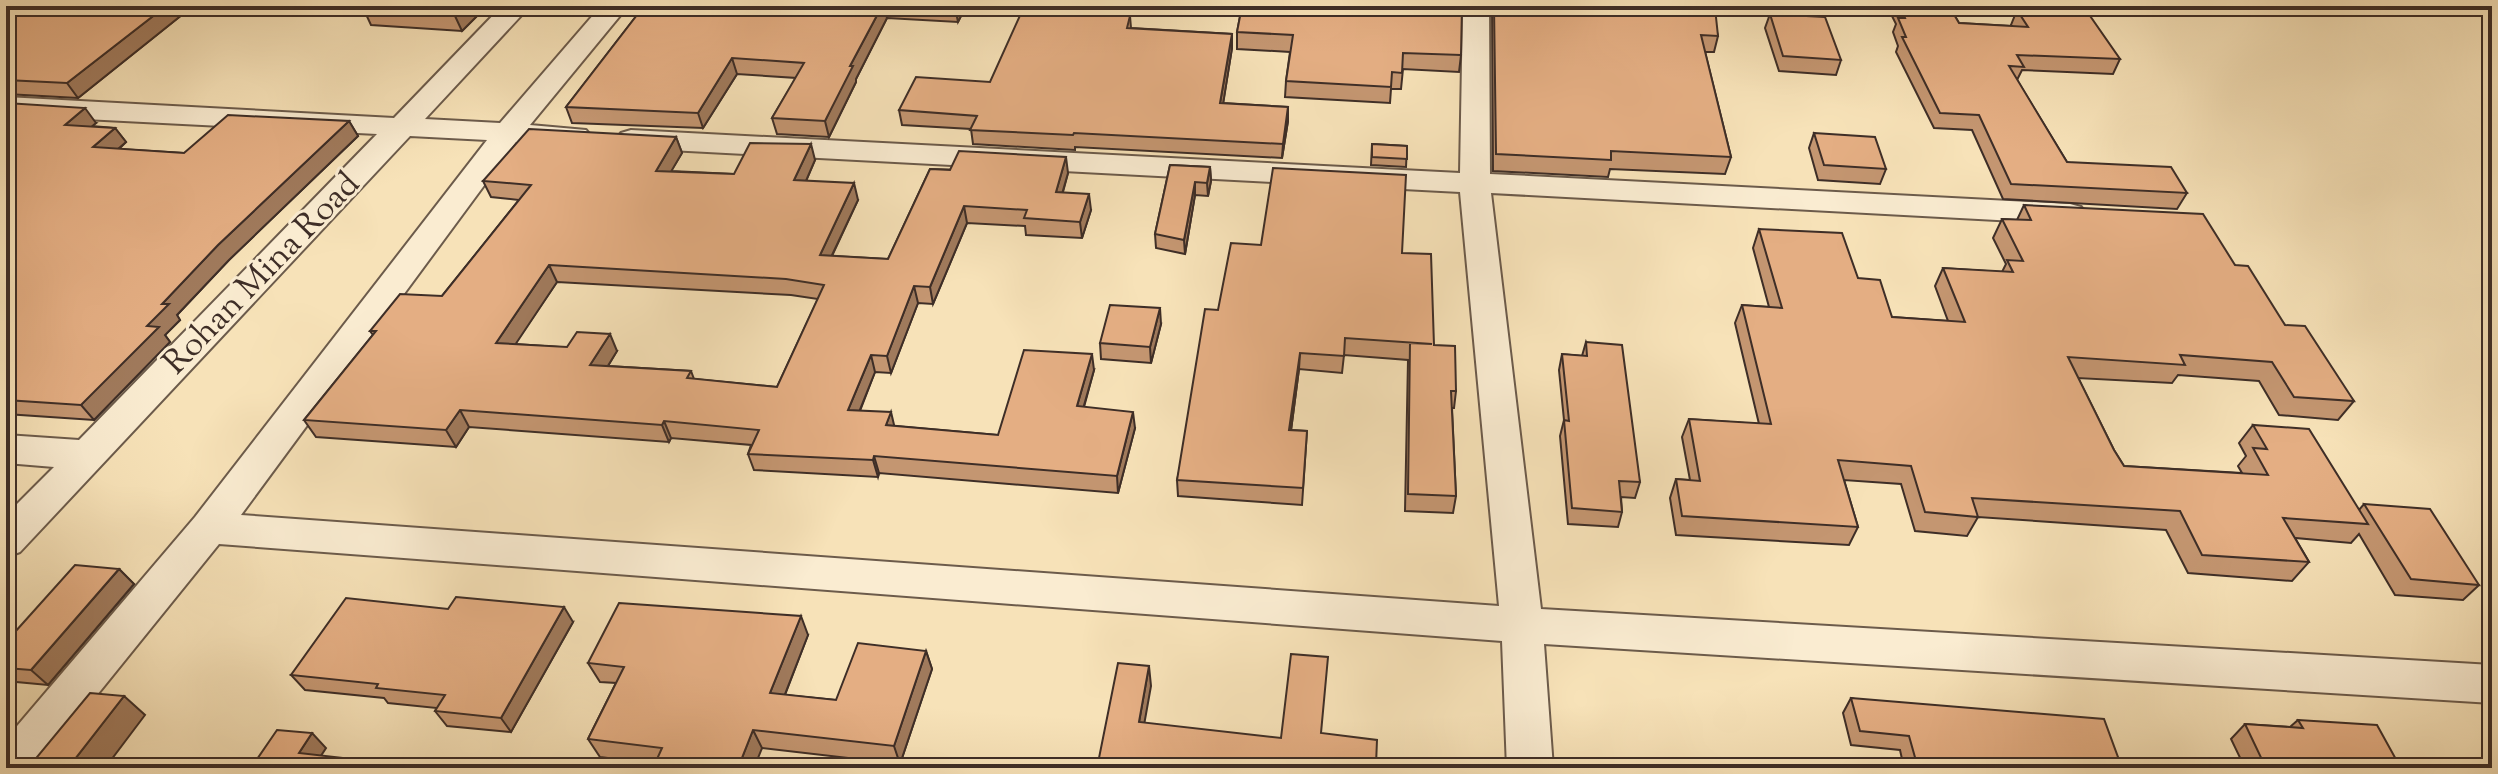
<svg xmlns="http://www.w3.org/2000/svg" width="2498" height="774" viewBox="0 0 2498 774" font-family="'Sorts Mill Goudy',serif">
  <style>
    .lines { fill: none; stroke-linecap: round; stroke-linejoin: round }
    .minor-casing { stroke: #6c5b4b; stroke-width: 4 }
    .minor { fill: #faecd1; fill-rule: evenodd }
    .wall { fill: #c49671; stroke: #3e2e27; stroke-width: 2; fill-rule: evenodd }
    .shaded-wall { fill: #a07a5c; stroke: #3e2e27; stroke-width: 2 }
    .building { fill: #e4ae83; stroke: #3e2e27; stroke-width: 2; fill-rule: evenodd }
    .labels { text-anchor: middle; stroke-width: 6; stroke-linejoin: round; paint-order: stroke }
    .street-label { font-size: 34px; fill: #3e2e27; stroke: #faecd1 }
  </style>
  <rect width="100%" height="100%" fill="#f7e2b8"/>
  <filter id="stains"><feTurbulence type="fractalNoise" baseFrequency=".0025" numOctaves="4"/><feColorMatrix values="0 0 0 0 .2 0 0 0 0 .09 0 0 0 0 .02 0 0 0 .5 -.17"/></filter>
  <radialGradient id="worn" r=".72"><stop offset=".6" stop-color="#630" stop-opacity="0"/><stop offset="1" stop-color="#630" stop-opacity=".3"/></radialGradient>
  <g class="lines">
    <defs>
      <path id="minor" d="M502,6H530L425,119L500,123L601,6H628L530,125L586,130L591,136L586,142L576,145L516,142L241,515L1499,606L1460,192L631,148L621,145L616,139L621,133L631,130L1460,173L1463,6H1489L1490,174L2070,204L2081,207L2086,214L2081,221L2070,224L1491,193L1541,609L2492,665V703L1544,644L1553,768H1507L1502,641L219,544L38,768H6V739L195,517L487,140L410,136L20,552L6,557V515L54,467L6,463V435L79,440L377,134L6,115V97L394,118Z"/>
    </defs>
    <use href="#minor" class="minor-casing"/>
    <use href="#minor" class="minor"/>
  </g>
  <path class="wall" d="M6,6H193L78,98L6,94Z
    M358,6H487L462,31L371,25L364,10L367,7Z
    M644,6H966L958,22L887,18L856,79V82L829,137L777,134L772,118L796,78L737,74L703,128L572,123L566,107Z
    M1242,6L1461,55L1459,72L1403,69L1401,89H1391L1390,103L1285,97L1286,81L1290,52L1237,49V32Z
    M1492,6H1710L1718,36L1714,52H1705L1731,157L1725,174L1610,169L1608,177L1493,171Z
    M1887,6H1949L1959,23L2012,26L2011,25L2017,10L2120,59L2113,74L2022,70L2017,80L2067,162L2187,193L2177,209L2003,199L1972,130L1934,128L1896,52L1898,46L1893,32L1896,24Z
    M2258,6H2455L2449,15Z
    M1770,14L1841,60L1836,75L1779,71L1765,28Z
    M1130,16L1131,28L1232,34V48L1223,103L1288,107V121L1282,158L1075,147V150L973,144L971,129L902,125L899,110L990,82Z
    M6,103L96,123L91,126L115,128L126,142L119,149L184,153L349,121L358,136L229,260L177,315L180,320L165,335L170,342L94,420L6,414Z
    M1814,133L1886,169L1880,184L1818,180L1809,148Z
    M676,137L682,153L671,171L734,174L815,160L806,181L858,200L832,256L888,259L930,169L1068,173L1063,192L1091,210L1082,238L1026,235L1025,226L967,223L933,304L918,303L891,373L875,372L860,411L894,426L998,435L1094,370L1084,407L1135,428L1118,493L879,473L878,477L754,470L748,454L751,445L671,438L669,442L469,427L456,447L316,437L304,420L373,335L370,331L442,296L519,200L491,197L483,181ZM557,282L791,295L818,299L777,387L694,379L691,371L608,366L617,351L515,344Z
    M1372,144L1407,146L1406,167L1371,165Z
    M1170,165L1210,167L1211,181L1208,196L1195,195L1185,254L1156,248L1155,234Z
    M2024,205L2235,265L2285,325L2354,401L2338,420L2279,415L2259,381L2178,375L2172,383L2078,378L2114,450L2124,466L2242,473L2238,466L2246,456L2239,443L2253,425L2359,510L2364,504L2479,585L2463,600L2395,595L2359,534L2351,543L2295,538L2309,562L2292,581L2188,573L2166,530L1978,517L1967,536L1915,531L1901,484L1844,480L1858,527L1849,545L1676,535L1670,498L1676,479L1690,480L1682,437L1689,419L1759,424L1735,323L1742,305L1769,307L1753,248L1759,229L1858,278L1892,317L1948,321L1935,286L1943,268L2002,272L2006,264L1993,238L2002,219L2017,220Z
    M1402,253L1434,345L1456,391L1454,408H1452L1456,496L1453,513L1405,511L1408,360L1344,355L1342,373L1299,369L1291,430L1307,431L1302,505L1178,496L1177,480L1218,310Z
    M1161,324L1151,363L1101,359L1100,343Z
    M1586,342L1640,482L1635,498L1621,497L1622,512L1618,527L1568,524L1560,436L1564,420L1559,370L1562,354L1582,356Z
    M119,569L134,584L48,685L6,681V642Z
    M573,622L511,732L447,726L435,711L437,708L388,703L384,698L305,690L291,675Z
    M808,635L785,695L836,700L926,651L932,669L900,764L762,748L655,764L600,757L588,739L616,683L600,682L588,663Z
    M1851,698L2122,768H1904L1900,750L1851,745L1843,713Z
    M2298,720L2398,763L2393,768H2245L2231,739L2245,724L2290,727Z"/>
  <path class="shaded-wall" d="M166,6H193L78,98L67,83Z
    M466,6H487L462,31L455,16Z
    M882,6H884L887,18L856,79V82L829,137L825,121L850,66Z
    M956,6H966L958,22L955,7Z
    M1232,34V48L1221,117L1220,103Z
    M732,58L737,74L703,128L698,113Z
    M1288,107V121L1282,158L1283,144Z
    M85,108L96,123L76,140L65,125Z
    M349,121L358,136L229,260L177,315L180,320L165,335L170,342L94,420L81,405L147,326L162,304L218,245Z
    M115,128L126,142L103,162L93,147Z
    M676,137L682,153L662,187L656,171Z
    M811,144L815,160L799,197L794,180Z
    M1066,157L1068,173L1058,208L1056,192Z
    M1210,167L1211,181L1208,196L1207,183Z
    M1195,182V195L1185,254L1184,240Z
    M854,183L858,200L824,272L820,255Z
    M1089,194L1091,210L1082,238L1080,222Z
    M964,206L967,223L933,304L930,287Z
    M549,265L557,282L505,360L496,343Z
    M914,286L918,303L891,373L887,356Z
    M1160,308L1161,324L1151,363L1150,347Z
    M610,334L617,351L598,382L590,365Z
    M1300,353L1299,369L1289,446V430Z
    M1092,354L1094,370L1079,423L1077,406Z
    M871,355L875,372L853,427L848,410Z
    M460,410L469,427L456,447L446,430Z
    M891,412L895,429L886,425Z
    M1133,412L1135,428L1118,493L1117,476Z
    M664,421L671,438L669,442L662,425Z
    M874,456L879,473L878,477L873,460Z
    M119,569L134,584L48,685L31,670Z
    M564,607L573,622L511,732L501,718Z
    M801,616L808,635L778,712L770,693Z
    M926,651L932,669L900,764L894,746Z
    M1149,666L1151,686L1141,742L1139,722Z
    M124,696L145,715L105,768H68Z
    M753,730L762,748L754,768H738Z
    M312,733L326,748L313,768L299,753Z
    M361,760L368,768H356Z"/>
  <path class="building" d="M6,6H166L67,83L6,80V46L11,42H6Z
    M368,6H466L455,16L364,10Z
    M644,6H882L850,66H853L825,121L772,118L804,63L732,58L698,113L566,107Z
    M1242,6H1462L1461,55L1403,53L1402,73L1392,72L1391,87L1286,81L1293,35L1237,32Z
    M1494,6H1710L1711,8H1715L1718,36L1701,35L1731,157L1611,151V160L1496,154Z
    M1900,6H1949L1959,23L2028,27L2017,10L2088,13L2120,59L2017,55L2024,67L2009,66L2067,162L2171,167L2187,193L2011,184L1979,115L1940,113L1902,37H1906L1898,18H1905Z
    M1022,11L1130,16L1127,28L1232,34L1220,103L1288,107L1283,144L1074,133L1073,135L970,130L977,116L899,110L916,77L990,82Z
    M1770,14L1825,17L1841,60L1783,56Z
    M6,103L85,108L65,125L115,128L93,147L184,153L228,115L349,121L218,245L162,304H169L147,326L159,327L81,405L6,400Z
    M529,129L676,137L656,171L734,174L750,143L811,144L794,180L854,183L820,255L888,259L930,169L950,170L959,151L1066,157L1056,192L1089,194L1080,222L1024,218L1027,210L964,206L930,287L914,286L887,356L871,355L848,410L891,412L886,425L998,435L1024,350L1092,354L1077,406L1133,412L1117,476L874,456L873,460L748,454L759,430L664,421L662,425L460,410L446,430L304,420L376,331H370L400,294L442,296L531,185L483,181ZM549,265L786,279L824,285L777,387L687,378L691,371L590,365L610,334L577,332L567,347L496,343Z
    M1814,133L1875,137L1886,169L1824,165Z
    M1372,144L1407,146V159L1372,157Z
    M1170,165L1210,167L1207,183L1195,182L1184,240L1155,234Z
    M1273,168L1406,175L1402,253L1431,254L1434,345L1455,346L1456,391H1451L1456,496L1408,494L1410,343L1432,344L1345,338L1344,356L1300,353L1289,430L1307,431L1303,488L1177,480L1205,309L1218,310L1231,243L1261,245Z
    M2024,205L2203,214L2235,265L2248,266L2285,325L2305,326L2354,401L2294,397L2272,362L2180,355L2185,365L2068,357L2114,450L2124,466L2268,475L2253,448L2267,449L2253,425L2309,429L2368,524L2283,518L2309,562L2202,555L2180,511L1972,498L1978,517L1925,512L1911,466L1838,460L1858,527L1682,516L1676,479L1700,481L1689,419L1771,424L1742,305L1782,308L1759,229L1842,233L1858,278L1880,280L1892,317L1965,322L1943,268L2013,272L2007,260L2023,261L2002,219L2031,220Z
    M1110,305L1160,308L1150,347L1100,343Z
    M1586,342L1622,345L1640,482L1619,481L1622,512L1572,508L1564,420L1569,421L1562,354L1587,356Z
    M2364,504L2430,509L2479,585L2411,579Z
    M75,565L119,569L31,670L6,668V642Z
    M456,597L564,607L501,718L435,711L445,695L376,688L378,684L291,675L346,598L448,609Z
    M619,603L801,616L770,693L836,700L858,643L926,651L894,746L753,730L738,768H653L662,748L588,739L624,667L588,663Z
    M1291,654L1328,657L1321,733L1377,740L1376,765L1401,768H1097L1118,663L1149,666L1139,722L1281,738Z
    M90,693L124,696L68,768H28Z
    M1851,698L2104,719L2122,768H1918L1909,736L1860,731Z
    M2298,720L2377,725L2398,763L2352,760L2356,768H2266L2245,724L2303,728Z
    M277,730L312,733L299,753L361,760L356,768H251Z
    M918,761L1002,768H916Z"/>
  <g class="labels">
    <g class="street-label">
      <text transform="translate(260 272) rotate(-46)" y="12">Rohan Mina Road</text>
    </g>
  </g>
  <rect width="2498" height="774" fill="none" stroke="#f7e2b8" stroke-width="32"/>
  <rect x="8" y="8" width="2482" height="758" fill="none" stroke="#3e2e27" stroke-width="4"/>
  <rect x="16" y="16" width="2466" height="742" fill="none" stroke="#3e2e27" stroke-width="2"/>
  <rect width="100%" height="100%" filter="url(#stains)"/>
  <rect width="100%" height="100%" fill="url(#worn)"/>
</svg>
